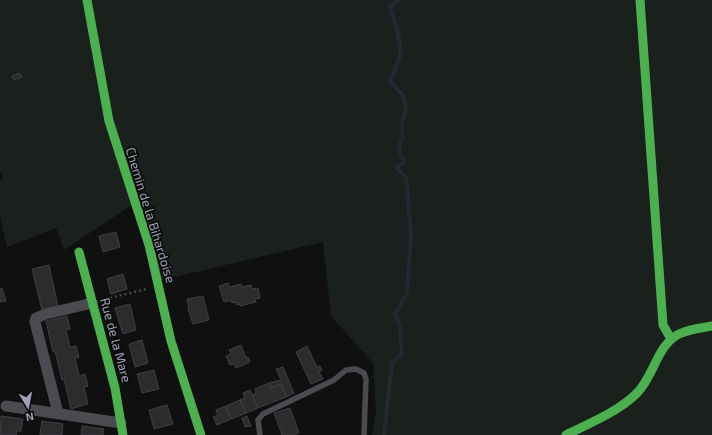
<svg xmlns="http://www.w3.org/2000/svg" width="712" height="435" viewBox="0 0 712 435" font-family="'Exo 2',sans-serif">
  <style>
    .green { fill: #1a211c }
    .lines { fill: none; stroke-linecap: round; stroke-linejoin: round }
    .stream { stroke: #232832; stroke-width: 4 }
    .building { fill: #2c2c2e; stroke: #3f3e44 }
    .path { stroke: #45464b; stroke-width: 2.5; stroke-dasharray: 2 3; stroke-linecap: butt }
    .lane { stroke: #4a4a50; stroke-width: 5.5 }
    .street { stroke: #4a4a50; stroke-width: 11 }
    .fast { stroke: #4caf50; stroke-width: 9 }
    .labels { text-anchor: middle; stroke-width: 3.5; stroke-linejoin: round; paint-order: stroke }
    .street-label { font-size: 13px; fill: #9fa0b4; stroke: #0b0b0c }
  </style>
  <rect width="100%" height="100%" fill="#101010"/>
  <path class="green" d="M0,0H712V435H372L376,411L373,363L331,316L323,242L158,281L135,203L64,250L56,228L7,247L0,216V180L3,179L0,171Z"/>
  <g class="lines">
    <path class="stream" d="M384,435L392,363L402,354L400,325L395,314L407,293L411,233L406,177L401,173L396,167L405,162C400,154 396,147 403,138L401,126L406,108L403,95L390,82C393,73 398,64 400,55C402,42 394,20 390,7L398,0"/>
  </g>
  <path class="building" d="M19,73L22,77L14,80L12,76Z
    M116,232L120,247L103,252L99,236Z
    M49,265L58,306L42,310L32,269Z
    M123,274L127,289L111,294L107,279Z
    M228,283L229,287L241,284L242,287L251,285L252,289L258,288L260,298L255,299L256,302L240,306V304L237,305L236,302L232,303L231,300L224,302L219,286Z
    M2,288L6,301L0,302V289Z
    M203,296L209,320L193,324L188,309H189L187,299Z
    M130,304L136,330L123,334L115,308Z
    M67,316L70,329L66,330L70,347L76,346L79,357L75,358L79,376L85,374L88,386L84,387L88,404L71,409L64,379L62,380L55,351L53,352L46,321Z
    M142,340L148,363L135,367L129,344Z
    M241,345L246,358L248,357L250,362L236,368L235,364L230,365L226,356L231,354L229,350Z
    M307,346L317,367L320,366L322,370L319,372L323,379L311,384L296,352Z
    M283,367L294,393L286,397L281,384L271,388L269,383L281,380L276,369Z
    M154,370L159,389L142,393L137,374Z
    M269,383L271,388L281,384L286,397L258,408L252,395L256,393L255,389Z
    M250,390L258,408L246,413L240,400L245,398L243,393Z
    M240,400L246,413L231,419L226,406Z
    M167,405L173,424L154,429L149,410Z
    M226,406L231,419L217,425L213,417L218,415L216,410Z
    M290,408L299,433L294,435H282L274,413Z
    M1,416L23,419L21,431H17L16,435H0Z
    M247,416L251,426L245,427L242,418Z
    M42,421L63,424L62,435H40Z
    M82,426L104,429L103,435H81Z"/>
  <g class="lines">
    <path class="path" d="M105,299L147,289"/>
    <path class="lane" d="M260,435L258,420L263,414L334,380L346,370L356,369L364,373L366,379L364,435"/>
    <path class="street" d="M6,406L121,423
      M58,413L35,322L36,318L46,314L92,303"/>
    <path class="fast" d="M87,0L109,121L149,245L171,341L201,435
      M640,0L663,325L671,339
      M79,252L115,388L123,435
      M566,435C590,423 618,412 637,393C654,376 657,345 679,334C689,329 701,328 712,326"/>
  </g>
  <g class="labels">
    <g class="street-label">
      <text transform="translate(151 215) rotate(73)" y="5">Chemin de la Bihardoise</text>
      <text transform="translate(116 340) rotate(75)" y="5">Rue de la Mare</text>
    </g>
  </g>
  <g transform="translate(28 407) rotate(170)" stroke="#0b0b0c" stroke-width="3" paint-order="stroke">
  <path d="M0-3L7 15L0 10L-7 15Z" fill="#9fa0b4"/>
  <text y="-6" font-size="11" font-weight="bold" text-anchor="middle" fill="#9fa0b4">N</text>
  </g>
</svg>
